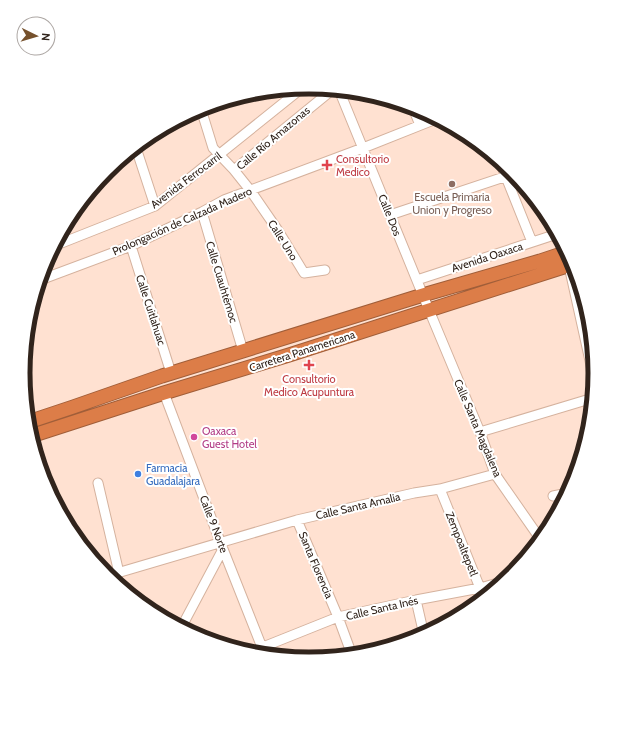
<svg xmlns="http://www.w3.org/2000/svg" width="618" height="747" viewBox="0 0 618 747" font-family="Cabin,sans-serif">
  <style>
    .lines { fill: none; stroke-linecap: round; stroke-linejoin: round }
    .minor-casing { stroke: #d5b29e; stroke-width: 11 }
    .highway-casing { stroke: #a05e39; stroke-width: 15 }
    .minor { stroke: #fff; stroke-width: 9 }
    .highway { stroke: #dc7d48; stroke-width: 13 }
    .health-dot { fill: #e0444e; stroke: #fff; stroke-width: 1.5 }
    .education-dot { fill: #8d6e63; stroke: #fff; stroke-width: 1.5 }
    .hotel-dot { fill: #d1479c; stroke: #fff; stroke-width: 1.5 }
    .shop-dot { fill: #3f7fe0; stroke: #fff; stroke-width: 1.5 }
    .labels { text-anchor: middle; stroke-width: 4; stroke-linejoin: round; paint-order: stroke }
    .street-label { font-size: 11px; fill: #31241c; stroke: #fff }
    .health-label { font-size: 11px; fill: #be3a42; stroke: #fff; text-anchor: start }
    .education-label { font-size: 11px; fill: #785e54; stroke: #fff }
    .hotel-label { font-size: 11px; fill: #b23c85; stroke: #fff; text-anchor: start }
    .shop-label { font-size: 11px; fill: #366cbe; stroke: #fff; text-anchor: start }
    .rim { fill: none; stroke: #31241c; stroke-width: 5 }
  </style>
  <rect width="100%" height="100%" fill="#ffe1d1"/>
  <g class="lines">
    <defs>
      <path id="minor" d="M339,90L429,310L480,432L495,474L541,540
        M413,108L420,125
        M201,109L213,148L234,170L250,190L279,232L304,273L325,270
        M136,148L155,206
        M127,154L136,149L152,135
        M500,162L532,242
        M234,170L332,90
        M202,212L243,351
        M390,215L513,174
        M54,246L155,206L302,88
        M131,246L171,373
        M569,266L594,379
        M40,280L131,246L202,212L224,200L363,148L436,119
        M417,280L557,234
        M164,393L223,549L265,655
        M480,432L593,398
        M98,483L119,573
        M440,489L480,588L483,599
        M553,496L568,493
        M297,520L338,617L352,655
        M107,576L297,520L414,493L440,489L495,474
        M416,600L424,635
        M181,628L223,549
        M263,647L338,617L416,600L480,588L505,581"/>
      <path id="highway" d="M28,422L73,407L162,376L423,295L540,261L567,252
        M31,436L164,393L289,355L573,264"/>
    </defs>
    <use href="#minor" class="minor-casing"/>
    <use href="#highway" class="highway-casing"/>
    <use href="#minor" class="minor"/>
    <use href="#highway" class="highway"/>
  </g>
  <g class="health-dot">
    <path d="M325 159h4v4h4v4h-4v4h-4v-4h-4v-4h4z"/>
    <path d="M307 359h4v4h4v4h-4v4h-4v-4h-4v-4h4z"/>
  </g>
  <circle class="education-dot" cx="452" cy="184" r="4"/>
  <circle class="hotel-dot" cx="194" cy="437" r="4"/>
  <circle class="shop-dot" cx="138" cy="474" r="4"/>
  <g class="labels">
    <g class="street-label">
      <text transform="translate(273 138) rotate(-40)" y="4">Calle Río Amazonas</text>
      <text transform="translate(186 180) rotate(-37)" y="4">Avenida Ferrocarril</text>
      <text transform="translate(390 215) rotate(68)" y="4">Calle Dos</text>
      <text transform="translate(182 221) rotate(-24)" y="4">Prolongación de Calzada Madero</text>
      <text transform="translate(283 240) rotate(58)" y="4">Calle Uno</text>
      <text transform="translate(487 257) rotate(-18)" y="4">Avenida Oaxaca</text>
      <text transform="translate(222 282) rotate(73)" y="4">Calle Cuauhtémoc</text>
      <text transform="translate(151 310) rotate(72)" y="4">Calle Cuitlahuac</text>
      <text transform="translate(302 351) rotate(-18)" y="4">Carretera Panamericana</text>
      <text transform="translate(478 428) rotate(67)" y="4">Calle Santa Magdalena</text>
      <text transform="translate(358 506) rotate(-13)" y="4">Calle Santa Amalia</text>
      <text transform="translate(214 524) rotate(69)" y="4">Calle 9 Norte</text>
      <text transform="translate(462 544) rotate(68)" y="4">Zempoaltepetl</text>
      <text transform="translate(316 565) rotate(67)" y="4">Santa Florencia</text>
      <text transform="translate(382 608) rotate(-13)" y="4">Calle Santa Inés</text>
    </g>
    <g class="health-label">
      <text x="336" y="163">Consultorio<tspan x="336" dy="13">Medico</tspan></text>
      <text x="309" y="383" text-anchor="middle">Consultorio<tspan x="309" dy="13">Medico Acupuntura</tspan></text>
    </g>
    <g class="education-label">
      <text x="452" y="201">Escuela Primaria<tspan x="452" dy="13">Union y Progreso</tspan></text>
    </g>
    <g class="hotel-label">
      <text x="202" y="435">Oaxaca<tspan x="202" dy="13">Guest Hotel</tspan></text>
    </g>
    <g class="shop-label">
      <text x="146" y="472">Farmacia<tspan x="146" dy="13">Guadalajara</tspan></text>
    </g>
  </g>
  <path d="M0 0H618V747H0ZM30 373a279 279 0 1 1 558 0a279 279 0 1 1-558 0Z" fill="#fff" fill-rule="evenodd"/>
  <path class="rim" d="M30 373a279 279 0 1 1 558 0a279 279 0 1 1-558 0Z"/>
  <g transform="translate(36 36) rotate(95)"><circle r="19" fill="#ffffff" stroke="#ada7a4"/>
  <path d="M0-3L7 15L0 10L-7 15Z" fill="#76512c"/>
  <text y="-6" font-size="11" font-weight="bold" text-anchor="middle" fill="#31241c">N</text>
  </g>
</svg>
